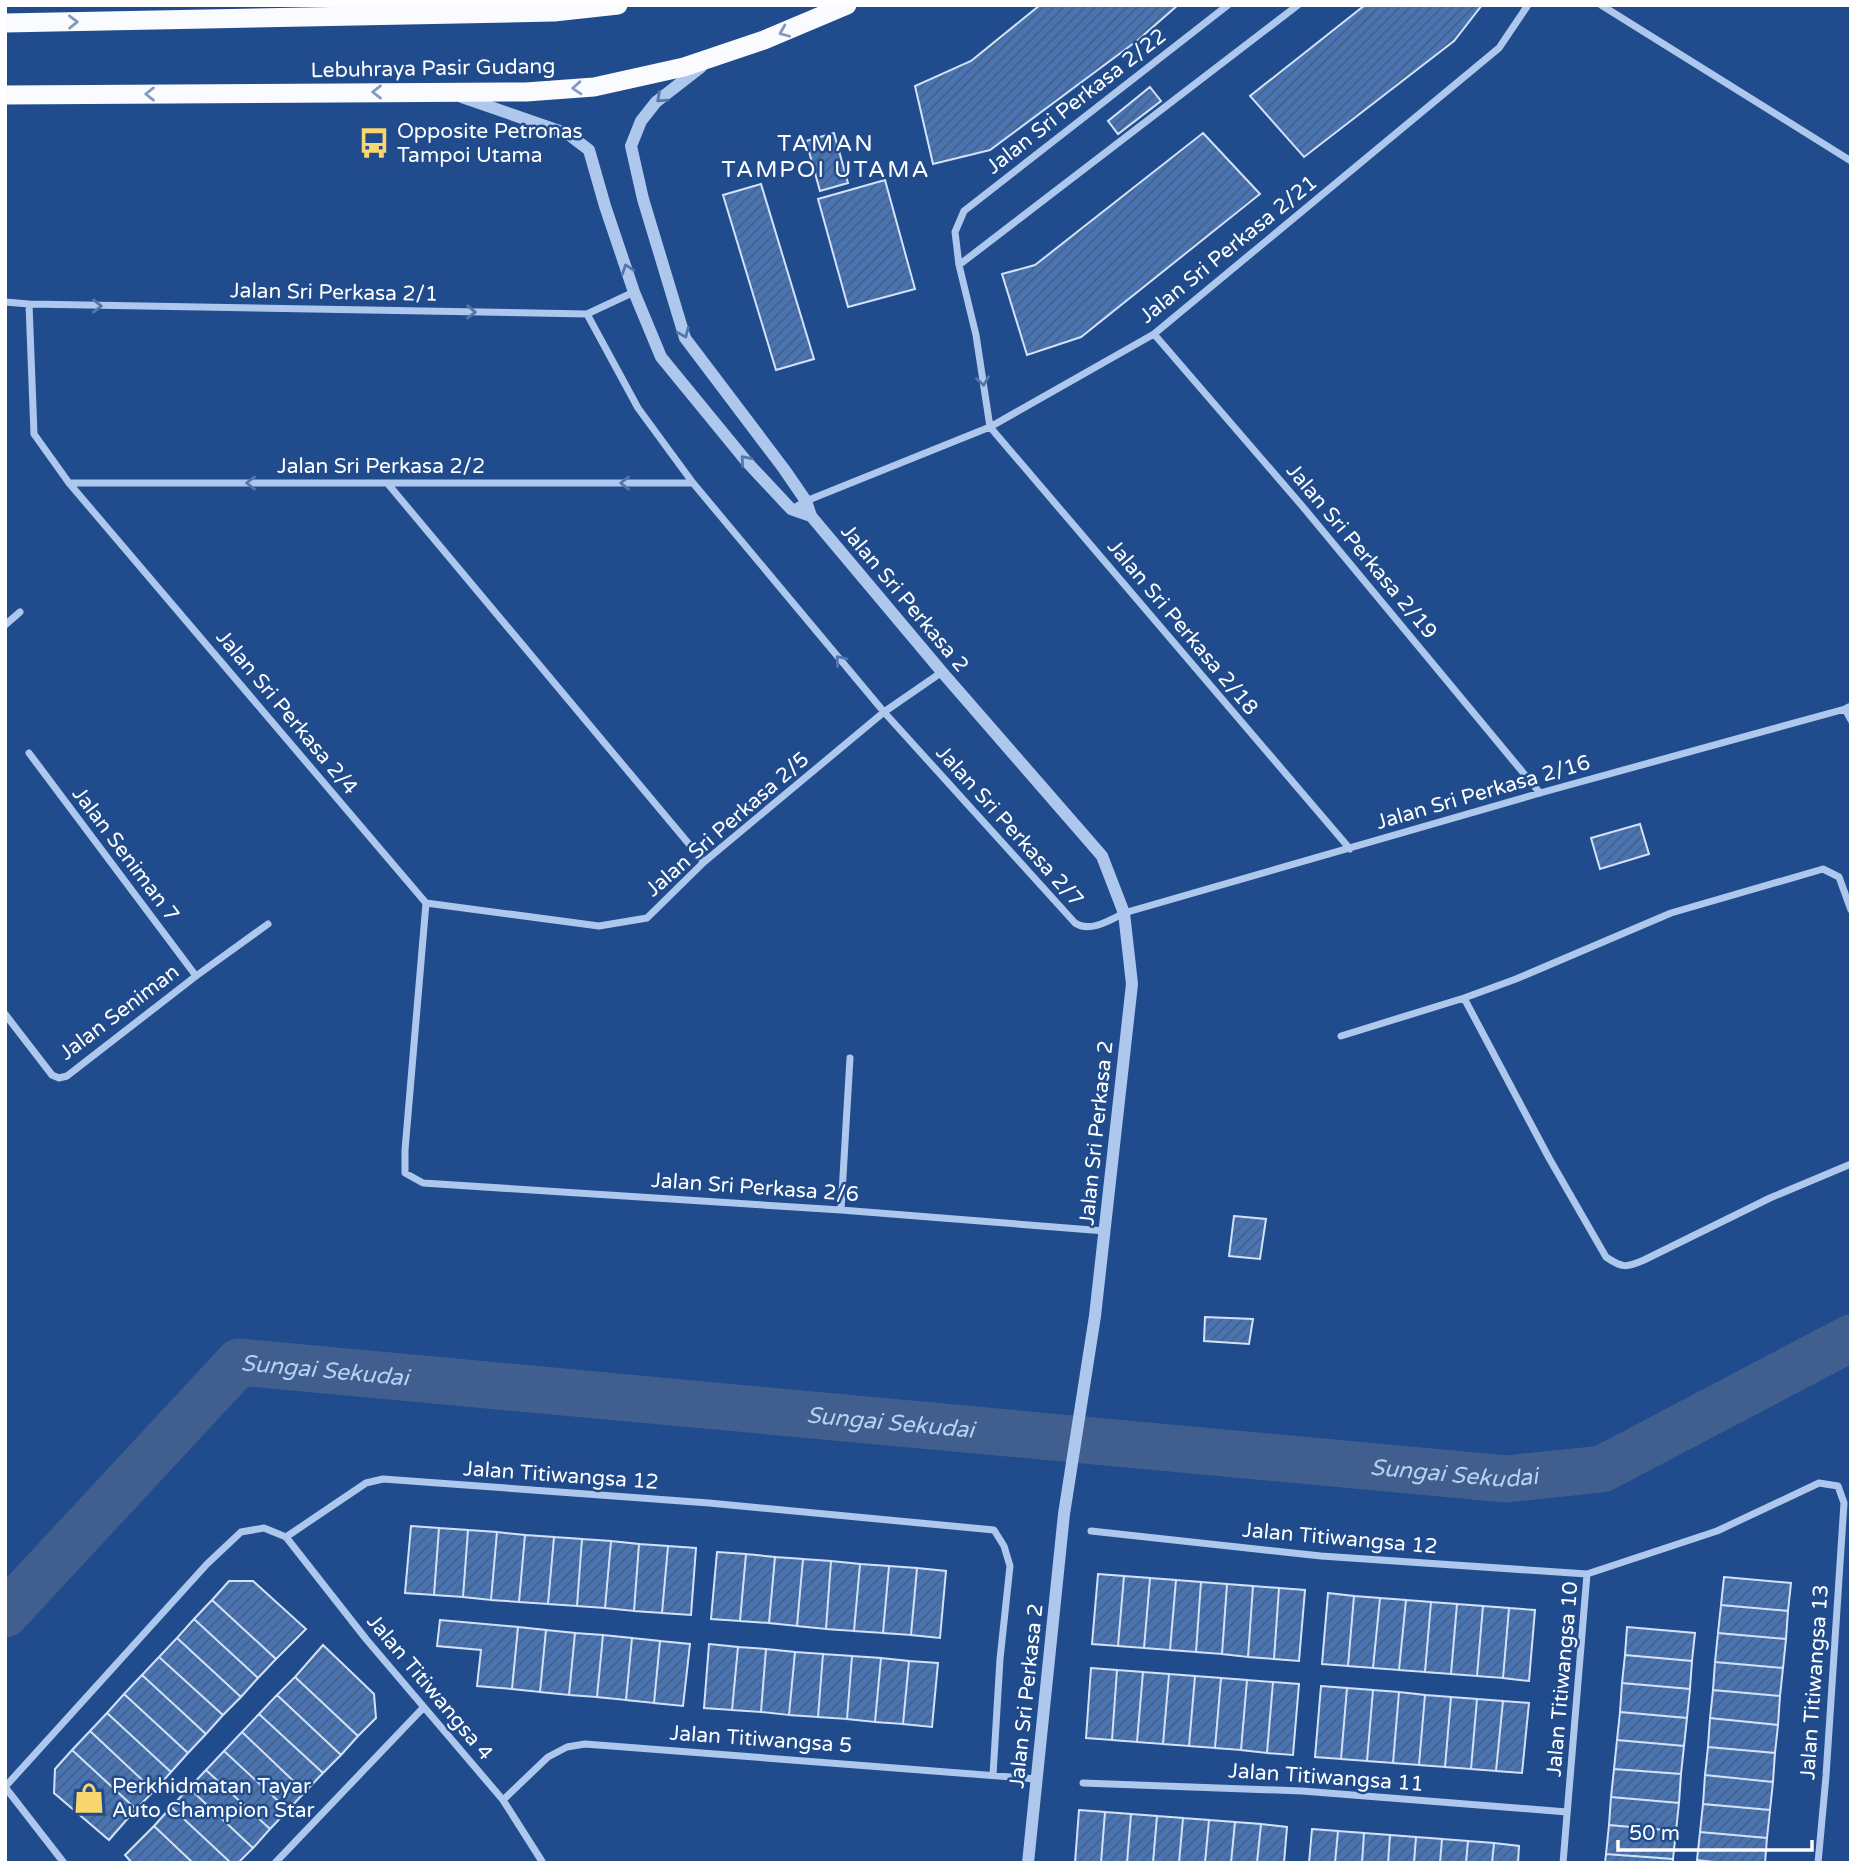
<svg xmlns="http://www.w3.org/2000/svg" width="1856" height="1868" viewBox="0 0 1856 1868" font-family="'Varela Round',sans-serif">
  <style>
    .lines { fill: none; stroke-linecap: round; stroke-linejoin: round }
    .river { stroke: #405f8e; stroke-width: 47 }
    .building { fill: url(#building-hatch); stroke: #d3e2f9; stroke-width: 2 }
    .minor { stroke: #aec7ec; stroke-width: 7 }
    .tertiary { stroke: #aec7ec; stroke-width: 12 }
    .trunk { stroke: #f9fbfe; stroke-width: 19 }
    .oneway { stroke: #829abf }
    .oneway2 { stroke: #5276ae }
    .labels { text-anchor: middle; stroke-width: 5; stroke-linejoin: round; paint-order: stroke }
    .street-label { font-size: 21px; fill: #fff; stroke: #204b8c }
    .poi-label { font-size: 21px; fill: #fff; stroke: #204b8c; text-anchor: start }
    .neighbourhood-label { font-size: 23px; letter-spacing: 2px; fill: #fff; stroke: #204b8c }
    .water-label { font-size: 23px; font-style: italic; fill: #b9d1f3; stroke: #204b8c }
  </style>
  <defs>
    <pattern id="building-hatch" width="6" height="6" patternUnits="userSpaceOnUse" patternTransform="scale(1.75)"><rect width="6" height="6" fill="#4974b4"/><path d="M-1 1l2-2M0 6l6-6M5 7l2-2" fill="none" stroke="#4a6080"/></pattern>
  </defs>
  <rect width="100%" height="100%" fill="#204b8c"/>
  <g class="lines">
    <path class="river" id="s1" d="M5,1614L239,1362L1506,1479L1602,1469L1851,1338"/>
  </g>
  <path class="building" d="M1040,5H1178L1138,40L990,150L933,164L915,86L971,61Z
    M1365,5H1482L1454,41L1304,157L1250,96Z
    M1150,87L1161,101L1118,134L1108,121Z
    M834,133L848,183L820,191L806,141Z
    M1203,133L1260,194L1081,337L1027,355L1002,274L1035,265Z
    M885,180L915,289L848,307L818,199Z
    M761,184L814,359L776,370L723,195Z
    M1640,824L1649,854L1600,869L1591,838Z
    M1234,1216L1266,1219L1260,1259L1229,1256Z
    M1205,1317L1253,1319L1249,1344L1204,1341Z
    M411,1526L439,1528L434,1595L405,1593Z
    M439,1528L468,1530L463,1597L434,1595Z
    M468,1530L497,1532L491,1600L463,1597Z
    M497,1532L525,1535L519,1602L491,1600Z
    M525,1535L554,1537L548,1604L519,1602Z
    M554,1537L582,1539L577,1606L548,1604Z
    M582,1539L611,1541L605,1608L577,1606Z
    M611,1541L639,1544L634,1611L605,1608Z
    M639,1544L668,1546L662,1613L634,1611Z
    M668,1546L696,1548L691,1615L662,1613Z
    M717,1552L746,1554L740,1621L711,1619Z
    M746,1554L775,1557L769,1623L740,1621Z
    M775,1557L803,1559L797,1626L769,1623Z
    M803,1559L831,1561L826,1629L797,1626Z
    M831,1561L860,1564L854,1631L826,1629Z
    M860,1564L889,1566L883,1633L854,1631Z
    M889,1566L917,1568L911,1635L883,1633Z
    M917,1568L946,1571L940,1638L911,1635Z
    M1098,1574L1124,1576L1118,1646L1092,1644Z
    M1124,1576L1150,1578L1144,1648L1118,1646Z
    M1724,1577L1791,1583L1788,1611L1721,1605Z
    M1150,1578L1176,1580L1170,1650L1144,1648Z
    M1176,1580L1201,1582L1196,1652L1170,1650Z
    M229,1581H253L306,1629L276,1659L212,1600Z
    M1201,1582L1227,1584L1222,1654L1196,1652Z
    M1227,1584L1253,1586L1248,1657L1222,1654Z
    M1253,1586L1279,1588L1274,1659L1248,1657Z
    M1279,1588L1305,1590L1299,1661L1274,1659Z
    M1328,1593L1354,1596L1348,1666L1322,1664Z
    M1354,1596L1380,1598L1373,1668L1348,1666Z
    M1380,1598L1406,1600L1399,1670L1373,1668Z
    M212,1600L276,1659L258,1678L194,1619Z
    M1406,1600L1431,1602L1425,1672L1399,1670Z
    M1431,1602L1457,1604L1451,1674L1425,1672Z
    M1457,1604L1483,1606L1477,1676L1451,1674Z
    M1721,1605L1788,1611L1786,1639L1718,1633Z
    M1483,1606L1509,1608L1503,1678L1477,1676Z
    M1509,1608L1535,1610L1529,1681L1503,1678Z
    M194,1619L258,1678L241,1697L177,1638Z
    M440,1620L518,1627L512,1689L477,1686L481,1650L437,1646Z
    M518,1627L546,1630L540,1692L512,1689Z
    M1627,1627L1695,1633L1692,1661L1625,1655Z
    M546,1630L575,1633L569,1695L540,1692Z
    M575,1633L603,1635L597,1697L569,1695Z
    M1718,1633L1786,1639L1783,1668L1715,1662Z
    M603,1635L632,1638L626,1700L597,1697Z
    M177,1638L241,1697L223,1715L159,1657Z
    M632,1638L660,1641L654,1703L626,1700Z
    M660,1641L690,1644L683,1706L654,1703Z
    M709,1644L738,1647L732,1710L704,1708Z
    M323,1645L374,1694L376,1718L358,1736L295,1677Z
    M738,1647L766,1649L761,1712L732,1710Z
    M766,1649L795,1652L789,1715L761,1712Z
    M795,1652L823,1654L818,1717L789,1715Z
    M823,1654L852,1656L847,1719L818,1717Z
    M1625,1655L1692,1661L1690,1689L1622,1683Z
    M852,1656L881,1658L875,1722L847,1719Z
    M159,1657L223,1715L206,1734L142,1675Z
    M881,1658L909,1661L903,1724L875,1722Z
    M909,1661L938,1663L932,1727L903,1724Z
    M1715,1662L1783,1668L1780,1696L1713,1690Z
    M1091,1668L1117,1670L1112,1740L1086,1738Z
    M1117,1670L1143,1672L1137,1742L1112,1740Z
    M1143,1672L1169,1674L1163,1744L1137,1742Z
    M1169,1674L1195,1676L1189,1746L1163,1744Z
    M142,1675L206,1734L188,1753L124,1694Z
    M1195,1676L1221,1678L1215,1748L1189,1746Z
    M295,1677L358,1736L341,1755L277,1695Z
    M1221,1678L1247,1680L1241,1750L1215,1748Z
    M1247,1680L1273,1682L1267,1753L1241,1750Z
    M1273,1682L1299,1684L1293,1755L1267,1753Z
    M1622,1683L1690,1689L1687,1718L1620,1712Z
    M1321,1686L1347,1688L1341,1759L1315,1757Z
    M1347,1688L1373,1690L1367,1761L1341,1759Z
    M1373,1690L1399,1692L1393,1763L1367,1761Z
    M1713,1690L1780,1696L1778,1725L1710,1718Z
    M1399,1692L1425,1695L1419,1765L1393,1763Z
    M124,1694L188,1753L171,1772L107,1713Z
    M277,1695L341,1755L323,1773L259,1714Z
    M1425,1695L1451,1697L1445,1767L1419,1765Z
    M1451,1697L1477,1699L1471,1769L1445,1767Z
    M1477,1699L1503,1701L1496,1771L1471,1769Z
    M1503,1701L1529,1703L1522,1773L1496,1771Z
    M1620,1712L1687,1718L1684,1746L1617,1740Z
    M107,1713L171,1772L154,1791L90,1731Z
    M259,1714L323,1773L305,1792L242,1732Z
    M1710,1718L1778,1725L1775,1753L1708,1747Z
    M90,1731L154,1791L136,1809L72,1750Z
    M242,1732L305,1792L288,1810L224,1751Z
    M1617,1740L1684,1746L1681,1774L1614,1769Z
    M1708,1747L1775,1753L1773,1782L1705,1775Z
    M72,1750L136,1809L109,1840L54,1793L55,1769Z
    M224,1751L288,1810L270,1829L206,1770Z
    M1614,1769L1681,1774L1679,1803L1611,1797Z
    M206,1770L270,1829L253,1848L189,1788Z
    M1705,1775L1773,1782L1770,1810L1703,1804Z
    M189,1788L253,1848L238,1863H231L171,1807Z
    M1611,1797L1679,1803L1676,1831L1609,1825Z
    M1703,1804L1770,1810L1767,1838L1700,1832Z
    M171,1807L231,1863H193L154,1826Z
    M1079,1810L1105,1812L1101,1863H1075Z
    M1105,1812L1131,1814L1127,1863H1101Z
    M1131,1814L1157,1816L1153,1863H1127Z
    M1157,1816L1183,1818L1179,1863H1153Z
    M1183,1818L1209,1820L1205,1863H1179Z
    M1209,1820L1235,1822L1231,1863H1205Z
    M1235,1822L1261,1824L1257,1863H1231Z
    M1261,1824L1287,1827L1284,1863H1257Z
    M1609,1825L1676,1831L1673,1859L1606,1854Z
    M154,1826L193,1863H132L125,1855Z
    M1312,1829L1338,1831L1335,1863H1309Z
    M1338,1831L1364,1833L1362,1863H1335Z
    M1700,1832L1767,1838L1765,1863H1723L1697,1860Z
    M1364,1833L1390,1835L1388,1863H1362Z
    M1390,1835L1416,1837L1414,1863H1388Z
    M1416,1837L1442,1839L1440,1863H1414Z
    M1442,1839L1468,1841L1466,1863H1440Z
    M1468,1841L1494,1843L1492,1863H1466Z
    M1494,1843L1519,1846L1518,1863H1492Z
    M1606,1854L1673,1859V1863H1605Z"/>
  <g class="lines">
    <path class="minor" d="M1228,5L964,211L955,232L959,265L976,335L990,427L1350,849
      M1601,5L1851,161
      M959,265L1298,5
      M5,302L29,304L587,314L634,292
      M29,304L34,434L69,483L426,903L405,1150V1173L423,1183L841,1210L1105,1231
      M587,314L638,408L693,483L884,712L1075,923C1090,933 1110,920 1124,913L1540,793L1845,709L1851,706
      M1154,334L1303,507L1540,793
      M69,483H693
      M388,484L704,862
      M792,509L806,501L990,427L1154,334L1499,48L1528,5
      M5,625L20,612
      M1845,709L1851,720
      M29,753L196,976
      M426,903L599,926L647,918L704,862L884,712L942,672
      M1464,998L1549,1158L1606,1257C1622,1268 1626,1268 1644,1260L1770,1198L1851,1164
      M5,1014L52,1075L59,1078L67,1076L196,976L268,924
      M1341,1036L1464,998L1516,979L1671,913L1823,869L1839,877L1851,910
      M841,1210L850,1058
      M1091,1531L1321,1556L1587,1574
      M286,1537L366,1483L383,1479L709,1503L994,1530L1004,1546L1010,1566L1000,1659L993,1775
      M1083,1783L1302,1791L1567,1812
      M5,1787L207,1564L241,1532L264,1528L286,1537L366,1639L503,1800L543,1863
      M5,1787L64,1863
      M503,1800L548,1757L567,1747L585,1744L1037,1779
      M275,1863L423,1708
      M1563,1863L1587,1574L1717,1531L1819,1483L1838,1486L1844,1503L1826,1776L1818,1863"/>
    <path class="tertiary" d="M701,67L656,102L641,121L631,146L643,199L685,338L784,469L806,501L811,516L942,672L1102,856L1124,913L1132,984L1095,1316L1064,1514L1028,1863
      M462,97L568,134L589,150L605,206L634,292L661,357L747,462L791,509L811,516"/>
    <path class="trunk" d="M5,23L554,12L618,5
      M5,95L526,92L594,87L684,67L764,40L847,5"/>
  </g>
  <defs><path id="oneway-chevron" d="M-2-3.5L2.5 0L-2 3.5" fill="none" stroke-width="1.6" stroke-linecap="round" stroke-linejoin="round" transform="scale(1.75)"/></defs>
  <g class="oneway">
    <use href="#oneway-chevron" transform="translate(73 22) rotate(-1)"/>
    <use href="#oneway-chevron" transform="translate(784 32) rotate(157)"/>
    <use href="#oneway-chevron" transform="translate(577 88) rotate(176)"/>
    <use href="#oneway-chevron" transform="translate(377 92) rotate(180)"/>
    <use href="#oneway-chevron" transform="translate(150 94) rotate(180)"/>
  </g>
  <g class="oneway2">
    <use href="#oneway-chevron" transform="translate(661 98) rotate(138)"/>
    <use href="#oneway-chevron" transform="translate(627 269) rotate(-109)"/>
    <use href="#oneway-chevron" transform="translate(97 306) rotate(1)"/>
    <use href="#oneway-chevron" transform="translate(471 312) rotate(1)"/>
    <use href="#oneway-chevron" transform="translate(684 333) rotate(67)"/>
    <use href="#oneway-chevron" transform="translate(983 381) rotate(82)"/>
    <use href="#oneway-chevron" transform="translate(745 460) rotate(-131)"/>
    <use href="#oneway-chevron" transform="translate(251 483) rotate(-180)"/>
    <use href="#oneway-chevron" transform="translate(625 483) rotate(180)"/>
    <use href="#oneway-chevron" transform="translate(840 660) rotate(-130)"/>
  </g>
  <defs>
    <symbol id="bus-bare" viewBox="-9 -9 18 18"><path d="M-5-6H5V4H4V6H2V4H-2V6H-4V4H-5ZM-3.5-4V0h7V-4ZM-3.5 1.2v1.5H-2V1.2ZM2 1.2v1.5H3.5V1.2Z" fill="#f9d76e" stroke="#204b8c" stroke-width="2.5" paint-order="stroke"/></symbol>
    <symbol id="shop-bare" viewBox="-9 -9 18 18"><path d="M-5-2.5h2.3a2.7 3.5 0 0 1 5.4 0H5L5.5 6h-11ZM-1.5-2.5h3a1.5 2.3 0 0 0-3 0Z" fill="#f9d76e" stroke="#204b8c" stroke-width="2.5" paint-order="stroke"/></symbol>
  </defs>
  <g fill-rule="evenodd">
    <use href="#bus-bare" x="352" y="121" width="44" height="44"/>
    <use href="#shop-bare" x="67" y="1776" width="44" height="44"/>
  </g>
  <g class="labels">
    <g class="street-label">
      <text transform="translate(433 68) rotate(-1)" y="7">Lebuhraya Pasir Gudang</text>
      <text transform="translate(1076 101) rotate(-38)" y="7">Jalan Sri Perkasa 2/22</text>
      <text transform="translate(1228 249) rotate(-39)" y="7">Jalan Sri Perkasa 2/21</text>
      <text transform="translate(334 292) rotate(1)" y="7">Jalan Sri Perkasa 2/1</text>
      <text x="381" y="473">Jalan Sri Perkasa 2/2</text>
      <text transform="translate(1362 551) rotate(50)" y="7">Jalan Sri Perkasa 2/19</text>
      <text transform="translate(905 598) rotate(50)" y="7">Jalan Sri Perkasa 2</text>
      <text transform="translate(1183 627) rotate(50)" y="7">Jalan Sri Perkasa 2/18</text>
      <text transform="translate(287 712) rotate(50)" y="7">Jalan Sri Perkasa 2/4</text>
      <text transform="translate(1483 792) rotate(-16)" y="7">Jalan Sri Perkasa 2/16</text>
      <text transform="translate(727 824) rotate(-41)" y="7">Jalan Sri Perkasa 2/5</text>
      <text transform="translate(1010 826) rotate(48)" y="7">Jalan Sri Perkasa 2/7</text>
      <text transform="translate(126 854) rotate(53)" y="7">Jalan Seniman 7</text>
      <text transform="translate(119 1012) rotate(-37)" y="7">Jalan Seniman</text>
      <text transform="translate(1096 1133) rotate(-84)" y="7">Jalan Sri Perkasa 2</text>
      <text transform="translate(755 1187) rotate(4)" y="7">Jalan Sri Perkasa 2/6</text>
      <text transform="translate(561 1475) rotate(4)" y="7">Jalan Titiwangsa 12</text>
      <text transform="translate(1340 1538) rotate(5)" y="7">Jalan Titiwangsa 12</text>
      <text transform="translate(1562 1679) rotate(-85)" y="7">Jalan Titiwangsa 10</text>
      <text transform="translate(1814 1682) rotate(-86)" y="7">Jalan Titiwangsa 13</text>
      <text transform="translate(430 1687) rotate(50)" y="7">Jalan Titiwangsa 4</text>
      <text transform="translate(1026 1696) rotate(-84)" y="7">Jalan Sri Perkasa 2</text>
      <text transform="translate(761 1739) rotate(4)" y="7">Jalan Titiwangsa 5</text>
      <text transform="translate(1326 1777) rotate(4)" y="7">Jalan Titiwangsa 11</text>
    </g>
    <g class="poi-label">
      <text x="397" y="138">Opposite Petronas<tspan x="397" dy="24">Tampoi Utama</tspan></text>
      <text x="112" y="1793">Perkhidmatan Tayar<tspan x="112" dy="24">Auto Champion Star</tspan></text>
    </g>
    <g class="neighbourhood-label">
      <text x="826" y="151">TAMAN<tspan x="826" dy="26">TAMPOI UTAMA</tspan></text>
    </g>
    <g class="water-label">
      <text dy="8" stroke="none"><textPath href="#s1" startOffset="430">Sungai Sekudai</textPath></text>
      <text dy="8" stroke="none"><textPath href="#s1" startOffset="998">Sungai Sekudai</textPath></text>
      <text dy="8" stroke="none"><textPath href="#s1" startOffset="1564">Sungai Sekudai</textPath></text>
    </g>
  </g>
  <rect width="1856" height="1868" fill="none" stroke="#ffffff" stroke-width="14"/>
  <path d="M1618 1840v10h194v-10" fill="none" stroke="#ffffff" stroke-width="3.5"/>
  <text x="1629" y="1840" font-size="21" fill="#ffffff" stroke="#204b8c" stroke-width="5" paint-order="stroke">50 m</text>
</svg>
